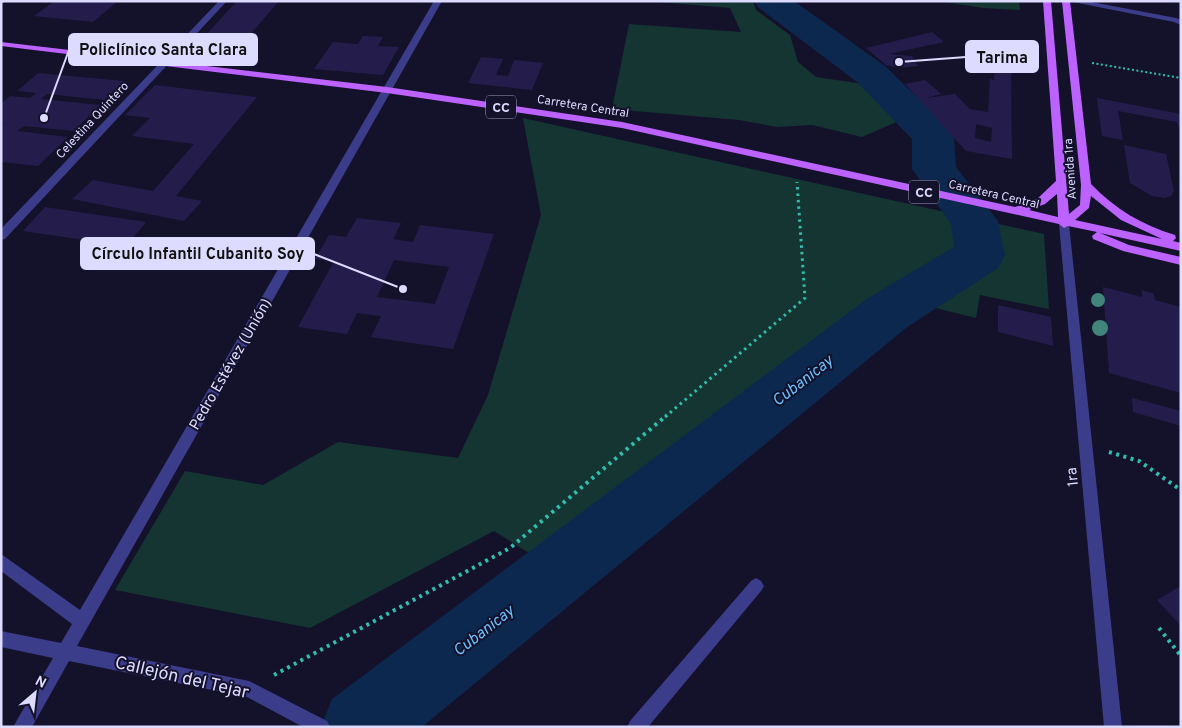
<svg xmlns="http://www.w3.org/2000/svg" width="1182" height="728" viewBox="0 0 1182 728" font-family="Overpass,sans-serif">
  <style>
    .green { fill: #143532 }
    .lines { fill: none; stroke-linecap: round; stroke-linejoin: round }
    .river { fill: #0d284e; fill-rule: evenodd }
    .building { fill: #241d4c; fill-rule: evenodd }
    .path-far2 { stroke: #30beae; stroke-width: 2; stroke-dasharray: 2 2.5; stroke-linecap: butt }
    .path-far1 { stroke: #30beae; stroke-width: 3; stroke-dasharray: 2.5 4; stroke-linecap: butt }
    .path { stroke: #30beae; stroke-width: 4; stroke-dasharray: 3 4.5; stroke-linecap: butt }
    .minor { fill: #3c3d8a; fill-rule: evenodd }
    .major { fill: #bb62ff; fill-rule: evenodd }
    .tree { fill: #40847a }
    .labels { text-anchor: middle; stroke-width: 4; stroke-linejoin: round; paint-order: stroke }
    .far-street-label { font-size: 12px; fill: #dddbff; stroke: #14112b }
    .shield { fill: #14112b; stroke: #a19ebf; stroke-width: 1 }
    .shield-label { font-size: 14px; font-weight: bold; fill: #dddbff }
    .street-label { font-size: 15px; fill: #dddbff; stroke: #14112b }
    .water-label { font-size: 16px; font-style: italic; fill: #69c2ff; stroke: #14112b }
    .near-street-label { font-size: 18px; fill: #dddbff; stroke: #14112b }
    .leader { fill: none; stroke: #dddbff; stroke-width: 2 }
    .callout-dot { fill: #dddbff; stroke: #14112b; stroke-width: 2 }
    .callout { fill: #dddbff; stroke: #dddbff; stroke-width: 2 }
    .callout-label { font-size: 16px; text-anchor: middle; font-weight: bold; fill: #111 }
  </style>
  <rect width="100%" height="100%" fill="#14112b"/>
  <path class="green" d="M647,1H753L756,10L790,35L798,62L816,77L863,84L890,103L901,120L862,137L812,125L777,127L739,120L612,109L629,24L741,32L730,8Z
    M939,1H1019L1020,10L983,8Z
    M523,118L1044,234L1049,309L980,295L976,318L891,297L543,562L494,531L310,628L115,590L185,471L263,485L338,442L458,458L488,395L541,215Z"/>
  <g class="lines">
    <path class="river" d="M754,1H794L885,66L948,127L954,136L956,167L998,221L1005,255L998,268L906,328L422,727H321L332,699L868,298L954,247L951,224L912,169V139L857,82L759,8Z"/>
  </g>
  <path class="building" d="M118,1L93,22L34,16L53,2Z
    M237,1H279L235,52L193,49Z
    M932,32L944,42L889,54L912,56L918,66L899,68L886,65L866,48Z
    M363,36L383,37L378,46L399,47L383,75L314,69L333,42L358,44Z
    M481,57L503,59L496,75L508,76L514,60L543,63L532,90L468,83Z
    M995,68L1011,71L1012,159L966,151L905,84L925,80L941,94L926,98L955,94L970,109L988,112L990,79L994,80ZM976,124L992,128L991,142L975,138Z
    M38,73L124,81L105,100L47,94L41,99L100,105L74,131L24,126L17,131L68,137L38,166L1,162V126L4,123H1V104L10,96L30,98L36,93L17,91Z
    M155,85L257,97L176,196L202,201L184,221L72,199L93,180L153,191L194,144L132,136L150,118L125,115Z
    M1097,98L1181,114V134L1177,122L1118,111L1123,140L1102,136Z
    M1124,145L1166,154L1174,191L1171,196L1165,198L1152,196L1130,183Z
    M45,207L146,222L126,246L23,231Z
    M357,218L401,223L393,239L413,242L420,225L494,234L453,349L371,337L381,316L357,313L347,334L298,327L334,261L315,259L329,235L346,237ZM394,260L449,267L435,304L377,297Z
    M1103,287L1142,297V290L1154,294L1155,300L1181,307V393L1109,373Z
    M998,305L1051,317L1053,346L998,332Z
    M1132,398L1181,411V426L1133,412Z
    M1181,586V626L1157,600Z"/>
  <g class="lines">
    <path class="path-far2" d="M1092,63L1181,78"/>
    <path class="path-far1" d="M665,417L805,298L797,182"/>
    <path class="path" d="M1109,452L1139,461L1181,490
      M1159,628L1181,656
      M274,675L510,548L667,415"/>
    <path class="minor" d="M219,1H227L5,239L1,240V229Z
      M434,1H442L77,646L249,681L327,721L330,727H303L247,697L69,661L32,727H13L53,658L1,647V631L61,643L72,624L1,571V554L80,610Z
      M1068,1H1086L1176,18L1181,20V25L1174,22Z
      M1064,220L1069,224L1122,727H1104L1059,224Z
      M756,578L761,581L764,586L761,591L648,727H627L630,721L751,581Z"/>
    <path class="major" d="M1,1H6L1,4Z
      M1043,1H1051L1069,214L1080,205L1081,185L1062,1H1070L1091,184C1115,209 1142,225 1175,235L1176,238L1173,241L1181,243V251L1100,233L1129,245L1181,257V265L1123,251L1093,239L1092,236L1097,232L1068,226L1064,228L1059,224L622,128L387,93L1,46V42L387,87L622,122L1015,207L1037,199L1056,181ZM1057,194L1058,217L1029,210L1045,204ZM1091,196L1121,220L1162,239L1075,220L1089,208Z"/>
  </g>
  <g class="tree">
    <circle cx="1098" cy="300" r="7"/>
    <circle cx="1100" cy="328" r="8"/>
  </g>
  <g class="labels">
    <g class="far-street-label">
      <text transform="translate(583 106) rotate(9)" y="4">Carretera Central</text>
      <text transform="translate(92 120) rotate(-47)" y="4">Celestina Quintero</text>
      <text transform="translate(1070 169) rotate(-94)" y="4">Avenida 1ra</text>
      <text transform="translate(994 194) rotate(13)" y="4">Carretera Central</text>
    </g>
    <g class="shield">
      <rect x="486" y="95.5" width="30" height="23" rx="4"/>
      <rect x="909" y="180.5" width="30" height="23" rx="4"/>
    </g>
    <g class="shield-label">
      <text x="501" y="112">CC</text>
      <text x="924" y="197">CC</text>
    </g>
    <g class="street-label">
      <text transform="translate(230 364) rotate(-60)" y="5">Pedro Estévez (Unión)</text>
      <text transform="translate(1072 477) rotate(-96)" y="5">1ra</text>
    </g>
    <g class="water-label">
      <text transform="translate(802 380) rotate(-38)" y="6">Cubanicay</text>
      <text transform="translate(483 630) rotate(-38)" y="6">Cubanicay</text>
    </g>
    <g class="near-street-label">
      <text transform="translate(182 677) rotate(13)" y="6">Callejón del Tejar</text>
    </g>
  </g>
  <path class="leader" d="M44 118L69 50M899 62L966 57M403 289L314 254"/>
  <g class="callout-dot">
    <circle cx="44" cy="118" r="5"/>
    <circle cx="899" cy="62" r="5"/>
    <circle cx="403" cy="289" r="5"/>
  </g>
  <g class="callout">
    <rect x="69" y="34" width="188" height="31" rx="5"/>
    <rect x="966" y="41" width="72" height="31" rx="5"/>
    <rect x="81" y="238" width="233" height="31" rx="5"/>
  </g>
  <g class="callout-label">
    <text x="163" y="55">Policlínico Santa Clara</text>
    <text x="1002" y="63">Tarima</text>
    <text x="198" y="259">Círculo Infantil Cubanito Soy</text>
  </g>
  <rect width="1182" height="728" fill="none" stroke="#dddbff" stroke-width="5"/>
  <g transform="translate(35 693) rotate(28)" stroke="#14112b" stroke-width="4" paint-order="stroke">
  <path d="M0-4L9 19L0 12L-9 19Z" fill="#dddbff"/>
  <text y="-8" font-size="14" font-weight="bold" text-anchor="middle" fill="#dddbff">N</text>
  </g>
</svg>
